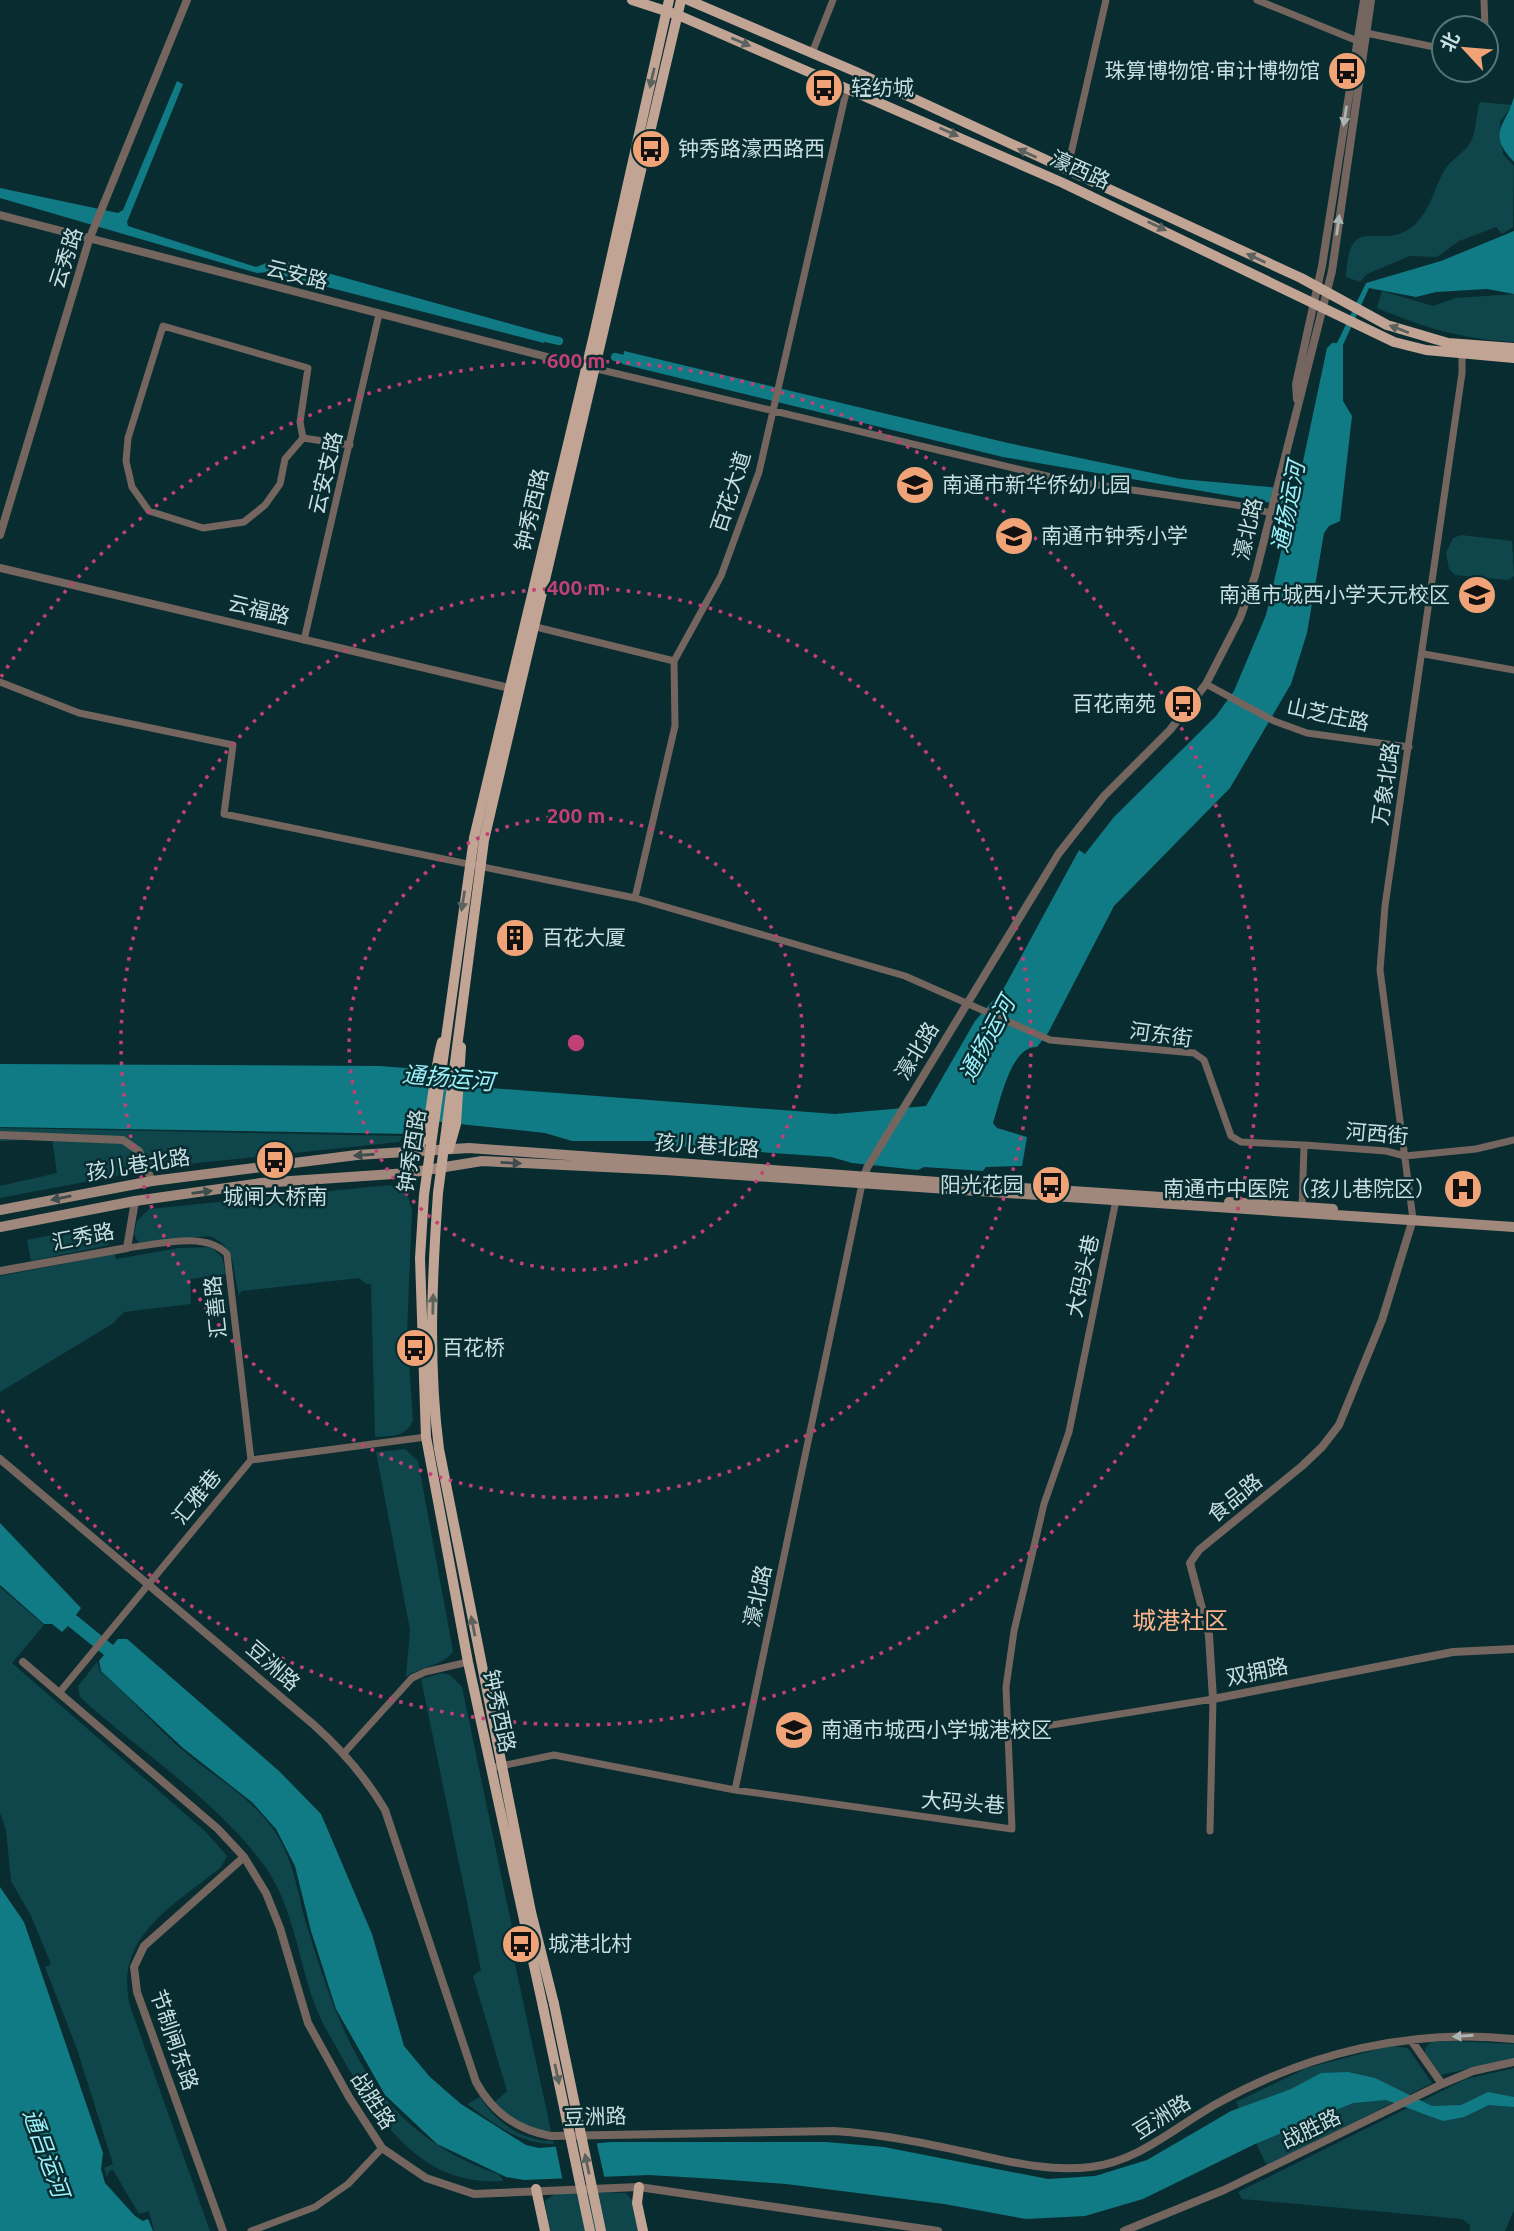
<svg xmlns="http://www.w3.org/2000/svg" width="1514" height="2231" viewBox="0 0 1514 2231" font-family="Ubuntu,'Noto Sans SC',sans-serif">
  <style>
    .green { fill: #0e464c }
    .water { fill: #107b84 }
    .pier { fill: #092c30 }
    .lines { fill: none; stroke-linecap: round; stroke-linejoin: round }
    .canal { stroke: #107b84; stroke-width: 8 }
    .minor { stroke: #74655e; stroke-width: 7 }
    .tertiary { stroke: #74655e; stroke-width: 8 }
    .secondary { stroke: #a0897c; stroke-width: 10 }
    .primary { stroke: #c2a494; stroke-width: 10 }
    .primary-bridge { stroke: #c2a494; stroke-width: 10 }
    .oneway { fill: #5c625d }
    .oneway2 { fill: #abb4b4 }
    .oneway3 { fill: #3e4d4b }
    .ring { fill: none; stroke: #c34076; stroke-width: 3.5; stroke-dasharray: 3.5 7 }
    .labels { text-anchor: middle; stroke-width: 5; stroke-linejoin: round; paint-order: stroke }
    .poi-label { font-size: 21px; fill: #c8dfe2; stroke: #092c30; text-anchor: start }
    .street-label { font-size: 21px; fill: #c8dfe2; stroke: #092c30 }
    .water-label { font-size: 23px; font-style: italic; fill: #9bf0fa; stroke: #092c30 }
    .quarter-label { font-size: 24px; fill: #fcb48c; stroke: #092c30 }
    .centre { fill: #c34076; stroke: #092c30; stroke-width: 3.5 }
    .ring-label { font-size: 21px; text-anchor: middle; font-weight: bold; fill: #c34076; stroke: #092c30; stroke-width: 5; stroke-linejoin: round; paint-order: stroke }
  </style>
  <rect width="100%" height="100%" fill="#092c30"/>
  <path class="green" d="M1480,102L1512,105L1500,122L1503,154L1514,166L1513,227L1502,234L1496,227L1459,241L1437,257L1410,256L1367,274L1360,282L1346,277C1349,209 1379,252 1412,227C1429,214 1434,189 1444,171C1450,160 1463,154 1470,143C1476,134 1476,113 1480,102Z
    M1382,291L1433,306L1456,298L1514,294V342C1462,339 1425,328 1377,308Z
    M1461,535L1512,541L1514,576L1508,580L1455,575L1449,569L1446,553L1453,538Z
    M0,1128L403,1136L399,1142L169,1166L0,1198V1186L57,1173L52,1139L0,1141Z
    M390,1185L407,1193L412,1210L407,1334L413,1420C407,1437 391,1436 375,1437L371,1284H366L359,1278L242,1291L239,1295C232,1271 238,1247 209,1236L139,1243L134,1235L137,1221L149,1209Z
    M105,1224L109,1245L31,1261L27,1240Z
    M211,1247L222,1257L226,1274L190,1279L191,1304L124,1312L112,1324L0,1392V1276L115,1254L116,1259L179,1248Z
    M405,1449L418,1461L453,1651C445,1666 420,1666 406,1677L410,1630L376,1452Z
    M0,1587L44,1625L12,1663L206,1832L227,1856L221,1867C174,1906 113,1936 130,2006L210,2231H154L149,2211L139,2214L113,2170L109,2171L107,2177L104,2168L113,2164L77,2049L45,1967L51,1964L31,1916L11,1881L6,1830L0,1813Z
    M97,1662L100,1671C128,1695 152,1723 180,1748C212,1776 251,1796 275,1832C295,1862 297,1893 307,1926C342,2041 376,2132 498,2174L504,2181C424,2187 383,2126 347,2066C335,2044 321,2023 313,2000C297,1953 292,1901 261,1861C212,1797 139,1751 80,1697L78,1686Z
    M442,1673L450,1675L462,1687L519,1961L515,1964L551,2131C529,2131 510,2118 495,2102L507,2091L473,1976L481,1970L421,1679Z
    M1454,2041L1514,2044V2058L1441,2075L1425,2053V2048L1431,2042Z
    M1390,2046L1408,2048L1432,2083L1267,2166L1236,2102L1307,2068Z
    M1514,2068V2210L1505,2231H1470V2225L1462,2219L1242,2199L1238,2192L1466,2079Z
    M480,2097C496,2123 523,2141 553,2141L554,2144C518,2144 495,2124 467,2104Z
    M559,2191L626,2193L632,2200L638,2231H549L545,2201Z"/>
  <path class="water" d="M177,81L183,84L127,222L128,226L256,267L277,259L547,334L544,343L269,272L257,273L0,198V188L118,213L123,210Z
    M1514,97V162C1486,132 1506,126 1514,97Z
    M1514,231V294L1487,289L1436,292L1416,297L1369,288L1343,345V401L1352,416L1340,521L1329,526L1324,533L1307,633L1291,684L1230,788L1114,906L1048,1033L1037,1047C1011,1045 1000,1102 993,1123L997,1128L1027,1137L1022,1166L986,1167L983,1171L924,1167L918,1170L852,1163L831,1157L659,1145V1141H572L545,1133L421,1120L413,1134L0,1127V1064L380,1066L419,1069L426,1072L425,1083L835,1114L926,1106L975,1021L1004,988L1079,850L1085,854L1114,817L1216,716L1234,691L1266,615L1289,518L1284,505L1003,457L622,364L624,351L1008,443L1181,479L1290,489L1298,485L1327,348L1332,343H1337L1366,283L1441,261Z
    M0,1523L81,1608L76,1615L113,1645L118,1639H127L279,1771L321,1814L372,1934L404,2046L430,2077L461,2104L526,2145L539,2148L612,2142H826L884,2147L1048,2179L1095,2176L1147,2160L1231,2111L1291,2089L1321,2073L1348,2072L1375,2078L1432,2106L1461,2105L1488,2092L1514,2097V2107L1489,2105L1464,2117L1443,2121L1386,2100L1353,2103L1255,2144L1143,2199L1085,2216L1026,2219L944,2204L786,2184L716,2179L649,2175L524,2180L506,2177L437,2144L385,2095L336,2009L311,1931L295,1866L276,1829L253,1803L183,1748L101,1671L99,1661L104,1655L68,1626L62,1632L52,1624H44L0,1585Z
    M0,1887L24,1922L103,2153L101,2169L105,2183L135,2216L143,2221L148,2219L153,2231H0Z"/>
  <path class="pier" d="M596,2140L605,2180L563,2182L555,2143Z"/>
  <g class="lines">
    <path class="canal" d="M546,338L559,341
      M615,357L623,359"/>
    <path class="minor" d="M1257,0L1360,42
      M1484,0L1485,28
      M1366,33L1444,49
      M812,53L833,0
      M1067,171L1106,0
      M593,368L1064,480L1249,507L1270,513
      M303,438L300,422L308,368L163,326L128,438L126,461L132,487L149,511L203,528L244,522L265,505L280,484L285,459L303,438L350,445
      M532,626L674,661
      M304,640L379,314
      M1424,654L1514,670
      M0,682L79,713L233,745L224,814L635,898L905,976L1050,1040L1194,1053L1204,1060L1231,1136L1241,1142L1304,1145
      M1206,684L1274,721L1307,733L1409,747
      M635,898L675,726L674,661L721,576L759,472L847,88
      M1302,1209L1304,1145L1386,1151L1405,1156L1476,1149L1514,1140
      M1413,1219L1380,970L1385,906L1462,373V354
      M127,1248C156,1245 205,1230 227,1254L251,1460
      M59,1693L251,1460L426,1437
      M1008,1732L1213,1699L1210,1831
      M345,1752L412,1678L425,1672L468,1662
      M491,1768L554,1755L735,1790L1012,1829L1006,1687L1014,1631L1044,1504L1069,1432L1116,1200
      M735,1790L862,1184
      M251,2231L315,2207L348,2184L382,2148"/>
    <path class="tertiary" d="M0,215L586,367
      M1297,399L1296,384L1322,266L1364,0
      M0,535L89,240L187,0
      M0,568L510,688
      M0,1135L123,1140L139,1151L152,1181
      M863,1180L867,1168L1059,853L1104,796L1170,730L1206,684L1240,618L1255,576L1332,271L1371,0
      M1413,1219L1382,1320L1339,1425L1322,1447L1302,1466L1199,1550L1190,1563L1209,1635L1213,1699L1453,1652L1514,1649
      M0,1271L127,1248L135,1201
      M0,1459L314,1725C343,1751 365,1776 385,1810L476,2082C493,2113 517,2130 551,2136L834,2131C881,2134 925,2143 970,2153C1011,2162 1049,2172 1091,2167C1140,2161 1176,2126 1218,2103C1308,2053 1411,2028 1514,2039
      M23,1662L218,1829L244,1857L266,1893L280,1928L308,2023L349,2097L382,2148L426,2178L474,2194L639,2187L938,2231
      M1411,2040L1442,2084
      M223,2231L137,1992L134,1967L144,1946L244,1857
      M1124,2231L1224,2190L1442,2084L1473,2071L1514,2062"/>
    <path class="secondary" d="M1072,1191L1176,1198
      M1229,1202L1333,1209
      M0,1210L152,1181L357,1155L469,1148L1036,1189
      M0,1227L135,1201L261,1183L408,1173L482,1161L665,1170L1514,1227"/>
    <path class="primary" d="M632,0L678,15L1063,183L1394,342L1426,350L1514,358
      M688,0L854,71L1301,278L1387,325L1448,343L1514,348
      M449,1149L456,1124L461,1047
      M403,1153C411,1150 418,1148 422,1141C432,1124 434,1068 442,1042
      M554,2004L531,1912L439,1449C428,1365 432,1278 438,1193L484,840L681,0
      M543,2007L468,1662L426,1437L420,1258L424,1195L474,838L594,335L669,0
      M639,2187L637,2203L643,2231
      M536,2189L545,2231"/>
    <path class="primary-bridge" d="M554,2004L601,2231
      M543,2007L590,2231"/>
  </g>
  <defs><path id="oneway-solid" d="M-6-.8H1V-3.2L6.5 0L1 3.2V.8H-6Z" transform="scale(1.75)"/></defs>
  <g class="oneway">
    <use href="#oneway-solid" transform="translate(741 42) rotate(23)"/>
    <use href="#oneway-solid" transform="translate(652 78) rotate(103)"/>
    <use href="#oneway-solid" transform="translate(949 132) rotate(24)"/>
    <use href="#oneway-solid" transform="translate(1027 153) rotate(-155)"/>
    <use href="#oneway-solid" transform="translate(1157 226) rotate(26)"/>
    <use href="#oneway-solid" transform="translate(1256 258) rotate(-155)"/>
    <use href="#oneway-solid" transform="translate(1399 329) rotate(-159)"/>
    <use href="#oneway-solid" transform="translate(463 901) rotate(99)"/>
    <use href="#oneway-solid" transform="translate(433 1304) rotate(-89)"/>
    <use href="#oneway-solid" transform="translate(473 1626) rotate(-101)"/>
    <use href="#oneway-solid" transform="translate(557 2074) rotate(78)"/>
    <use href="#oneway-solid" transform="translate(587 2164) rotate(-102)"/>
  </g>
  <g class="oneway2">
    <use href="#oneway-solid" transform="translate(1345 116) rotate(99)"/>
    <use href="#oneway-solid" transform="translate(1338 225) rotate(-82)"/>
    <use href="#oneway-solid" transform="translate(1463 2036) rotate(176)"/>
  </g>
  <g class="oneway3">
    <use href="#oneway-solid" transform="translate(364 1155) rotate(176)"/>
    <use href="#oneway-solid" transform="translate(511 1163) rotate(3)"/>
    <use href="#oneway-solid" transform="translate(202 1192) rotate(-8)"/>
    <use href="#oneway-solid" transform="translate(61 1198) rotate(169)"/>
  </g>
  <g class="ring">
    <circle cx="576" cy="1043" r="227"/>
    <circle cx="576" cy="1043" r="455"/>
    <path d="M1 677A682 682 0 1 1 1 1409"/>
  </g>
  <defs>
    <symbol id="bus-disc" viewBox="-11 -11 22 22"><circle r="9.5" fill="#efa377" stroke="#092c30"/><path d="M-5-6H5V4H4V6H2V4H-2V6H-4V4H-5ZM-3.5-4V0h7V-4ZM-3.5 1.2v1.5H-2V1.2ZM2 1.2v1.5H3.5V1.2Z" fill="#111"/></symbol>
    <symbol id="school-disc" viewBox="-11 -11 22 22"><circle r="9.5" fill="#efa377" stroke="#092c30"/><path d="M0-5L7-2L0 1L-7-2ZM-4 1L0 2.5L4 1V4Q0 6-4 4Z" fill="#111"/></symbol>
    <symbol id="building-disc" viewBox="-11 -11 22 22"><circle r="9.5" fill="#efa377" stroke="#092c30"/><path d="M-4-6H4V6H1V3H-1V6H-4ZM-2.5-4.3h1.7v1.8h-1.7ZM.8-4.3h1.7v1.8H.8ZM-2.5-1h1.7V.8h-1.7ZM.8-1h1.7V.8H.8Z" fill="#111"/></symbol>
    <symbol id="hospital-disc" viewBox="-11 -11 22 22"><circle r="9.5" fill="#efa377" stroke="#092c30"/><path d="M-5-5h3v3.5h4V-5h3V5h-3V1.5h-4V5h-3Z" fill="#111"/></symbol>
  </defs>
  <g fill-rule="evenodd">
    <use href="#bus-disc" x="1325" y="49" width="44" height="44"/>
    <use href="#bus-disc" x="802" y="66" width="44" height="44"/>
    <use href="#bus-disc" x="629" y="127" width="44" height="44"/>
    <use href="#school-disc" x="893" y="463" width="44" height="44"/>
    <use href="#school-disc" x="992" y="514" width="44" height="44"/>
    <use href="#school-disc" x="1455" y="573" width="44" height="44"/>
    <use href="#bus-disc" x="1161" y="682" width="44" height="44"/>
    <use href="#building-disc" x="493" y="916" width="44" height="44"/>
    <use href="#bus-disc" x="253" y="1138" width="44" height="44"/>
    <use href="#bus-disc" x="1029" y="1163" width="44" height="44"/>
    <use href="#hospital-disc" x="1441" y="1167" width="44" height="44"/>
    <use href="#bus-disc" x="393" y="1326" width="44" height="44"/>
    <use href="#school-disc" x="772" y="1708" width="44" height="44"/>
    <use href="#bus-disc" x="499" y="1922" width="44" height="44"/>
  </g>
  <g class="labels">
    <g class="poi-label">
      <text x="1320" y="78" text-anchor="end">珠算博物馆·审计博物馆</text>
      <text x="851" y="95">轻纺城</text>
      <text x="678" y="156">钟秀路濠西路西</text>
      <text x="942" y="492">南通市新华侨幼儿园</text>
      <text x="1041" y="543">南通市钟秀小学</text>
      <text x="1450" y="602" text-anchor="end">南通市城西小学天元校区</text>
      <text x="1156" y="711" text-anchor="end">百花南苑</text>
      <text x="542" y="945">百花大厦</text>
      <text x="1024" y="1192" text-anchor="end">阳光花园</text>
      <text x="1436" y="1196" text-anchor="end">南通市中医院（孩儿巷院区）</text>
      <text x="275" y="1204" text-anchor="middle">城闸大桥南</text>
      <text x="442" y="1355">百花桥</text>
      <text x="821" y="1737">南通市城西小学城港校区</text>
      <text x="548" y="1951">城港北村</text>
    </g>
    <g class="street-label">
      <text transform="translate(1080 170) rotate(24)" y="7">濠西路</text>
      <text transform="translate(66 258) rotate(-72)" y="7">云秀路</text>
      <text transform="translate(297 275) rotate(14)" y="7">云安路</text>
      <text transform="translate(326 473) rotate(-77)" y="7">云安支路</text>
      <text transform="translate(731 492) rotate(-72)" y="7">百花大道</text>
      <text transform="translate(532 510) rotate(-77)" y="7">钟秀西路</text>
      <text transform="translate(1248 529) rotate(-77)" y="7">濠北路</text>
      <text transform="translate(259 610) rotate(14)" y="7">云福路</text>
      <text transform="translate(1328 715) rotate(12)" y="7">山芝庄路</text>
      <text transform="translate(1386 784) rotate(-82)" y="7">万象北路</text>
      <text transform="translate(1161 1035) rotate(8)" y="7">河东街</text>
      <text transform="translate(917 1051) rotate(-59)" y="7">濠北路</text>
      <text transform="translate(1377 1134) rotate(5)" y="7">河西街</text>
      <text transform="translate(707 1146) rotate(4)" y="7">孩儿巷北路</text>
      <text transform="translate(412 1151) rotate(-81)" y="7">钟秀西路</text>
      <text transform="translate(138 1165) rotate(-9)" y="7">孩儿巷北路</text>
      <text transform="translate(83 1237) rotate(-11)" y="7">汇秀路</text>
      <text transform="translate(1083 1276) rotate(-78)" y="7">大码头巷</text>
      <text transform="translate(216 1307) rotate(-96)" y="7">汇善路</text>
      <text transform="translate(197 1497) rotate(-51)" y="7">汇雅巷</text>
      <text transform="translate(1235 1498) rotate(-39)" y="7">食品路</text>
      <text transform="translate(758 1596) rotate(-78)" y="7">濠北路</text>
      <text transform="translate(273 1666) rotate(41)" y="7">豆洲路</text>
      <text transform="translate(1257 1672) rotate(-12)" y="7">双拥路</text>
      <text transform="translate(499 1711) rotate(78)" y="7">钟秀西路</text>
      <text transform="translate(963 1803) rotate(4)" y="7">大码头巷</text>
      <text transform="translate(174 2040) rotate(71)" y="7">节制闸东路</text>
      <text transform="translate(373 2101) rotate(57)" y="7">战胜路</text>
      <text transform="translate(595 2117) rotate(-2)" y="7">豆洲路</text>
      <text transform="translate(1162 2117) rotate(-32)" y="7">豆洲路</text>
      <text transform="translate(1311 2129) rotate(-26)" y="7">战胜路</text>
    </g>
    <g class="water-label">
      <text transform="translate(1288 507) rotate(-79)" y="8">通扬运河</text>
      <text transform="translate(987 1039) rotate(-62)" y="8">通扬运河</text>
      <text transform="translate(448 1078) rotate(5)" y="8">通扬运河</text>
      <text transform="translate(46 2153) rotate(70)" y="8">通吕运河</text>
    </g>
    <g class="quarter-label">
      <text x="1180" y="1629">城港社区</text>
    </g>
  </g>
  <circle cx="576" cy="1043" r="10" class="centre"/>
  <g class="ring-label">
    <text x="576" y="368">600 m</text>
    <text x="576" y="595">400 m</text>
    <text x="576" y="823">200 m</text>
  </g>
  <g transform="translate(1465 49) rotate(296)"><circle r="33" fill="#092c30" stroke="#557477" stroke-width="2"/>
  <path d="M0-5L12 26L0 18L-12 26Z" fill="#efa377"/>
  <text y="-10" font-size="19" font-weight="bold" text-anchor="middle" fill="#c8dfe2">北</text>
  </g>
</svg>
